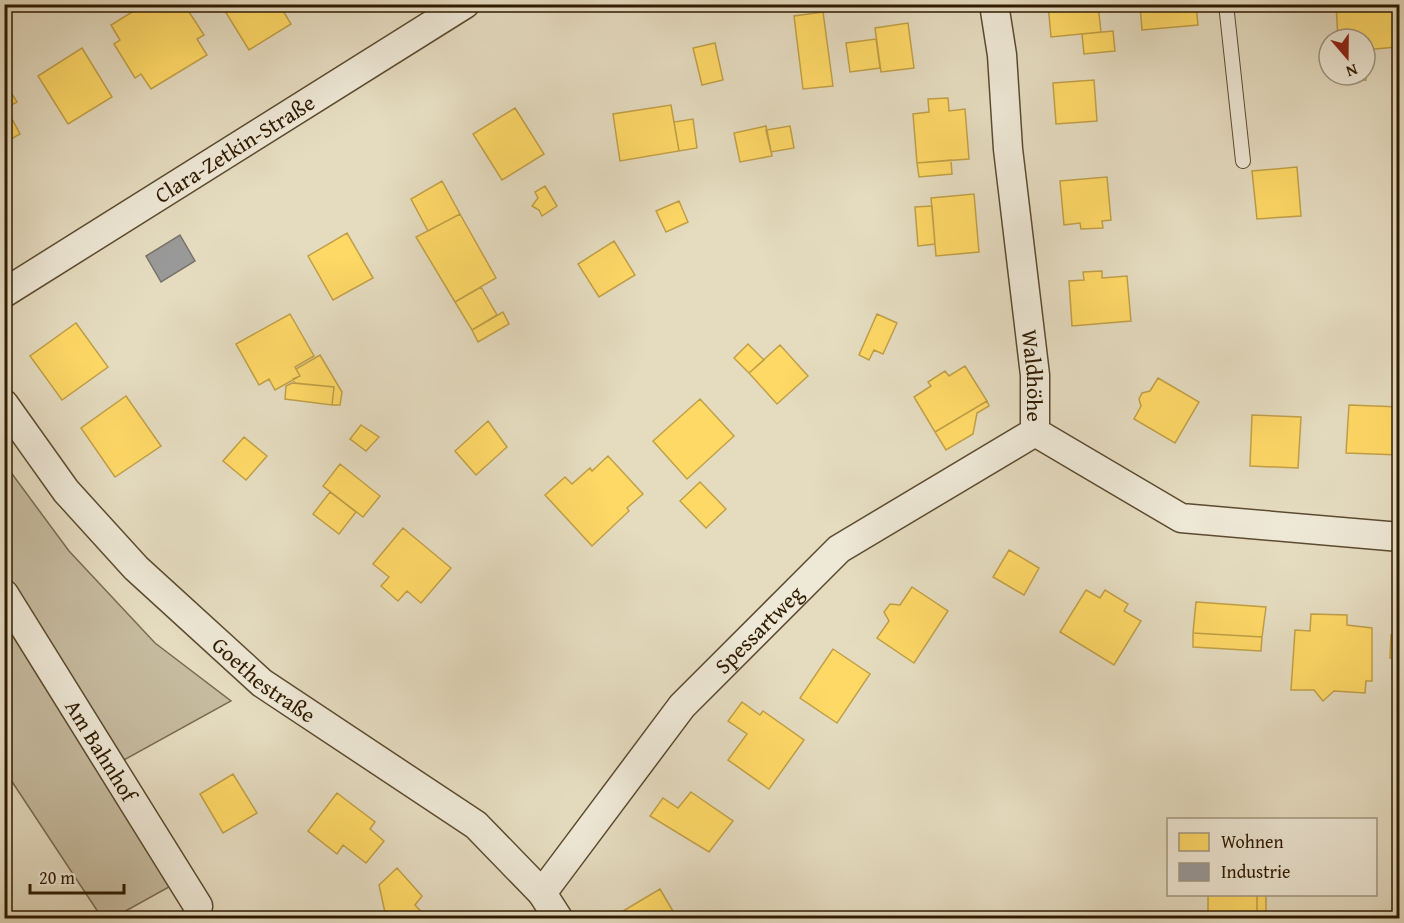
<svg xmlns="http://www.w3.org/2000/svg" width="1404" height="923" viewBox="0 0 1404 923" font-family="'Gentium Book Plus',serif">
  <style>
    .green { fill: #c6bb9f; stroke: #7a6b50; stroke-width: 1.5 }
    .homes { fill: #ffd966; stroke: #c1a047; stroke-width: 1.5 }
    .industry { fill: #999; stroke: #79736b; stroke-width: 1.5 }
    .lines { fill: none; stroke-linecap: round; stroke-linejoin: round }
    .service-casing { stroke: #5c4b30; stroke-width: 16 }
    .minor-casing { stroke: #5c4b30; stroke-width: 31 }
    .service { stroke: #eee8d6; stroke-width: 14 }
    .minor { stroke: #eee8d6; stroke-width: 28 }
    .rail-casing { stroke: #2f1b00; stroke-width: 7 }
    .rail { stroke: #eee8d6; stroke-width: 4.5; stroke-dasharray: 14; stroke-linecap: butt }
    .labels { text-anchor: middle; stroke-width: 6; stroke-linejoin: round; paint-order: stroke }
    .street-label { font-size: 22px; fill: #2f1b00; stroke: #eee8d6 }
  </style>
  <rect width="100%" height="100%" fill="#e5dcc0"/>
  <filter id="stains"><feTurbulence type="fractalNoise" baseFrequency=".00333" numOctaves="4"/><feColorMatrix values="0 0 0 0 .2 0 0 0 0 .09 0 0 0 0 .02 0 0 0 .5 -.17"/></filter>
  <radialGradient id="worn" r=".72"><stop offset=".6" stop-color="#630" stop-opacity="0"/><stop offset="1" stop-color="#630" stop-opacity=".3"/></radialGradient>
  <path class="green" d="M4,463L69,551L155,643L231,701L113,766L178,882L113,918H102L5,771Z"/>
  <path class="homes" d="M145,4H176L177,6L184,4L204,35L197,39L207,55L151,89L141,74L135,78L114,44L120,40L111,25Z
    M228,4H279L291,24L249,50L223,8Z
    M1048,4H1098L1101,32L1051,37Z
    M1140,4H1196L1198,25L1142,30Z
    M1336,4H1393L1396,47L1365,50V39H1338Z
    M823,12L833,86L803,89L794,16Z
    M908,23L914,68L881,72L875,28Z
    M1113,31L1115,51L1084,54L1082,34Z
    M876,39L880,68L850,72L846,43Z
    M715,43L723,80L702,85L693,48Z
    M82,48L112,97L68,124L38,76Z
    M1372,49L1373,59H1365V50Z
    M1365,62L1366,80L1341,82L1340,75H1365Z
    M1094,80L1097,121L1056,124L1053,83Z
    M7,86L17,102L4,109V88Z
    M948,98L949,111L965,109L969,159L917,163L913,114L929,112L928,99Z
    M671,105L679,151L620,161L613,114Z
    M515,108L544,154L502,180L473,134Z
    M11,117L20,134L4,143V120Z
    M693,119L697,148L679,151L674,122Z
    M766,126L772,156L740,162L734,133Z
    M790,126L794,148L771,152L766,130Z
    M951,160L952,174L919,177L917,163Z
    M1297,167L1301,216L1257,219L1252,171Z
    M1107,177L1111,220L1102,221L1103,228L1081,229L1080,223L1064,225L1060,181Z
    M442,181L460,214L428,231L411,199Z
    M545,186L557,206L542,216L539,210L532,206L538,198L535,192Z
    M974,194L979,252L936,256L931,198Z
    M679,201L688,222L666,232L656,211Z
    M932,206L935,244L918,246L915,207Z
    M460,214L496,278L455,302L416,237Z
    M347,233L373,278L333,300L308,256Z
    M614,241L635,275L599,297L578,264Z
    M1102,271V278L1127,276L1131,321L1072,326L1069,281L1084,280L1083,272Z
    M481,287L497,315L472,330L455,302Z
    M503,312L509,324L478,342L472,330Z
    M290,314L314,356L295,367L300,376L275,390L269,379L259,385L236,344Z
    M877,314L897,323L883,354L874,350L869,360L859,355Z
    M76,323L108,367L62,400L30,356Z
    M748,344L764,360L749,373L734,358Z
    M780,345L808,376L777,404L749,373Z
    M320,355L342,392L340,405H332L334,387L295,383L293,379L300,376L296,369Z
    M965,366L987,401L935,432L914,397L931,386L928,382L945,371L949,376Z
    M1158,378L1199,402L1175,443L1134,419L1141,406L1139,399L1142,393L1150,391Z
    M292,383L334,387L332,405L285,399L286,386Z
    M126,396L161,446L115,477L81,428Z
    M700,399L734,436L687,479L653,441Z
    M987,401L989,406L977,413L973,434L946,450L935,432Z
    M1349,405L1400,407V455L1346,453Z
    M1252,415L1301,417L1298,468L1250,466Z
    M488,421L507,447L476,475L455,451Z
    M361,425L379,437L366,451L350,439Z
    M244,437L267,456L246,480L223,461Z
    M608,456L643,494L627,508L629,511L592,546L545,495L565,477L572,484L590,468L592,471Z
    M340,464L380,496L363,517L323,486Z
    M700,482L726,509L706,528L680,501Z
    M330,492L356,512L339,534L313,514Z
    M403,528L451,568L421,603L407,591L398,601L381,586L389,577L373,564Z
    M1009,550L1039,568L1024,595L993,577Z
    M912,587L948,611L914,663L877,638L889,621L884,612L890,604L900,605Z
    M1086,590L1100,598L1105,590L1128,604L1124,611L1141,621L1114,665L1060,632Z
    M1196,602L1266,607L1262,637L1193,633Z
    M1311,614L1347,615V625L1372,628V681H1366L1365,693L1334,691L1323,701L1314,690H1291L1295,630L1310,631Z
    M1399,614L1400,658H1390L1391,635L1399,634Z
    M1193,633L1262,637L1261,651L1193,647Z
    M833,649L870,674L837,723L800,698Z
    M742,702L760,715L763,711L804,740L769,789L728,760L747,734L728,721Z
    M233,774L257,813L223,833L200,794Z
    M691,792L733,821L709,852L650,816L663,798L678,808Z
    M337,793L375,822L370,829L384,841L366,863L343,845L337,854L308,831Z
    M1395,835H1400V878H1397Z
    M397,868L422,896L415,905L427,918H384L386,917L379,885Z
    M660,889L677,918H628L623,911Z
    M1208,894H1257V918H1208Z
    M1257,894H1266V918H1257Z"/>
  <path class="industry" d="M180,235L195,261L161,282L146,256Z"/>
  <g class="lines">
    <defs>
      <path id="service" d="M1226,4L1243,161"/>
      <g id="minor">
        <path id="s1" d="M994,4L1002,55L1008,149L1035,375V432"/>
        <path id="s2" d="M4,293L465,4"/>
        <path id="s3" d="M4,404L66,491L136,568L262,683L476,825L542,893L558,918"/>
        <path d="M1035,432L1181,518L1400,537"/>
        <path id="s4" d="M4,594L198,906"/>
        <path id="s5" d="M542,893L682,706L839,549L1035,432"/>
      </g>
    </defs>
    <use href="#service" class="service-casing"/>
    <use href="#minor" class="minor-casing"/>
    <use href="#service" class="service"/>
    <use href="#minor" class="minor"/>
    <defs>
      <path id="rail" d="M4,918H5"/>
    </defs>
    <use href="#rail" class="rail-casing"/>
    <use href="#rail" class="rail"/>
  </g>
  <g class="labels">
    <g class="street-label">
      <text dy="8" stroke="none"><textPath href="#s2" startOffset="272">Clara-Zetkin-Straße</textPath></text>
      <text dy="8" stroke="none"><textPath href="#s1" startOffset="374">Waldhöhe</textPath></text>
      <text dy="8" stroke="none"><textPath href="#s5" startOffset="342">Spessartweg</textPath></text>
      <text dy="8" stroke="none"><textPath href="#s3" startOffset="381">Goethestraße</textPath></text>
      <text dy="8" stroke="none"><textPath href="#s4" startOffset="184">Am Bahnhof</textPath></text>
    </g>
  </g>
  <rect width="1404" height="923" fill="none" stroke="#e5dcc0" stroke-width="24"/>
  <rect x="6" y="6" width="1392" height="911" fill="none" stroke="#2f1b00" stroke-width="3"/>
  <rect x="12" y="12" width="1380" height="899" fill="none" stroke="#2f1b00" stroke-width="1.5"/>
  <rect x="1167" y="818" width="210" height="78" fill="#eee8d6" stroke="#a29680" stroke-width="1.5"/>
  <rect x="1179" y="833" width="30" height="18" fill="#ffd966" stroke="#a29680" stroke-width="1.5"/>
  <text x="1221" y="848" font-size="18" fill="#2f1b00">Wohnen</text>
  <rect x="1179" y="863" width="30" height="18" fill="#999999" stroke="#a29680" stroke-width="1.5"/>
  <text x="1221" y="878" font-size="18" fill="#2f1b00">Industrie</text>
  <g transform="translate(1347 57) rotate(160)"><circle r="28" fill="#eee8d6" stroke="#a29680" stroke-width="1.5"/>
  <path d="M0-4.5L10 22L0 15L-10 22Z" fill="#8f2418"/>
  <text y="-9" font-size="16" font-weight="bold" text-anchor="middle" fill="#2f1b00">N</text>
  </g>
  <path d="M30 884v9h94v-9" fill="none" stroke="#2f1b00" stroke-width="3"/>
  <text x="39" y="884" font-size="18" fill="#2f1b00" stroke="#eee8d6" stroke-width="4.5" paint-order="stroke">20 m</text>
  <rect width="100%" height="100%" filter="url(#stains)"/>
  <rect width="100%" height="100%" fill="url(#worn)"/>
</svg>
